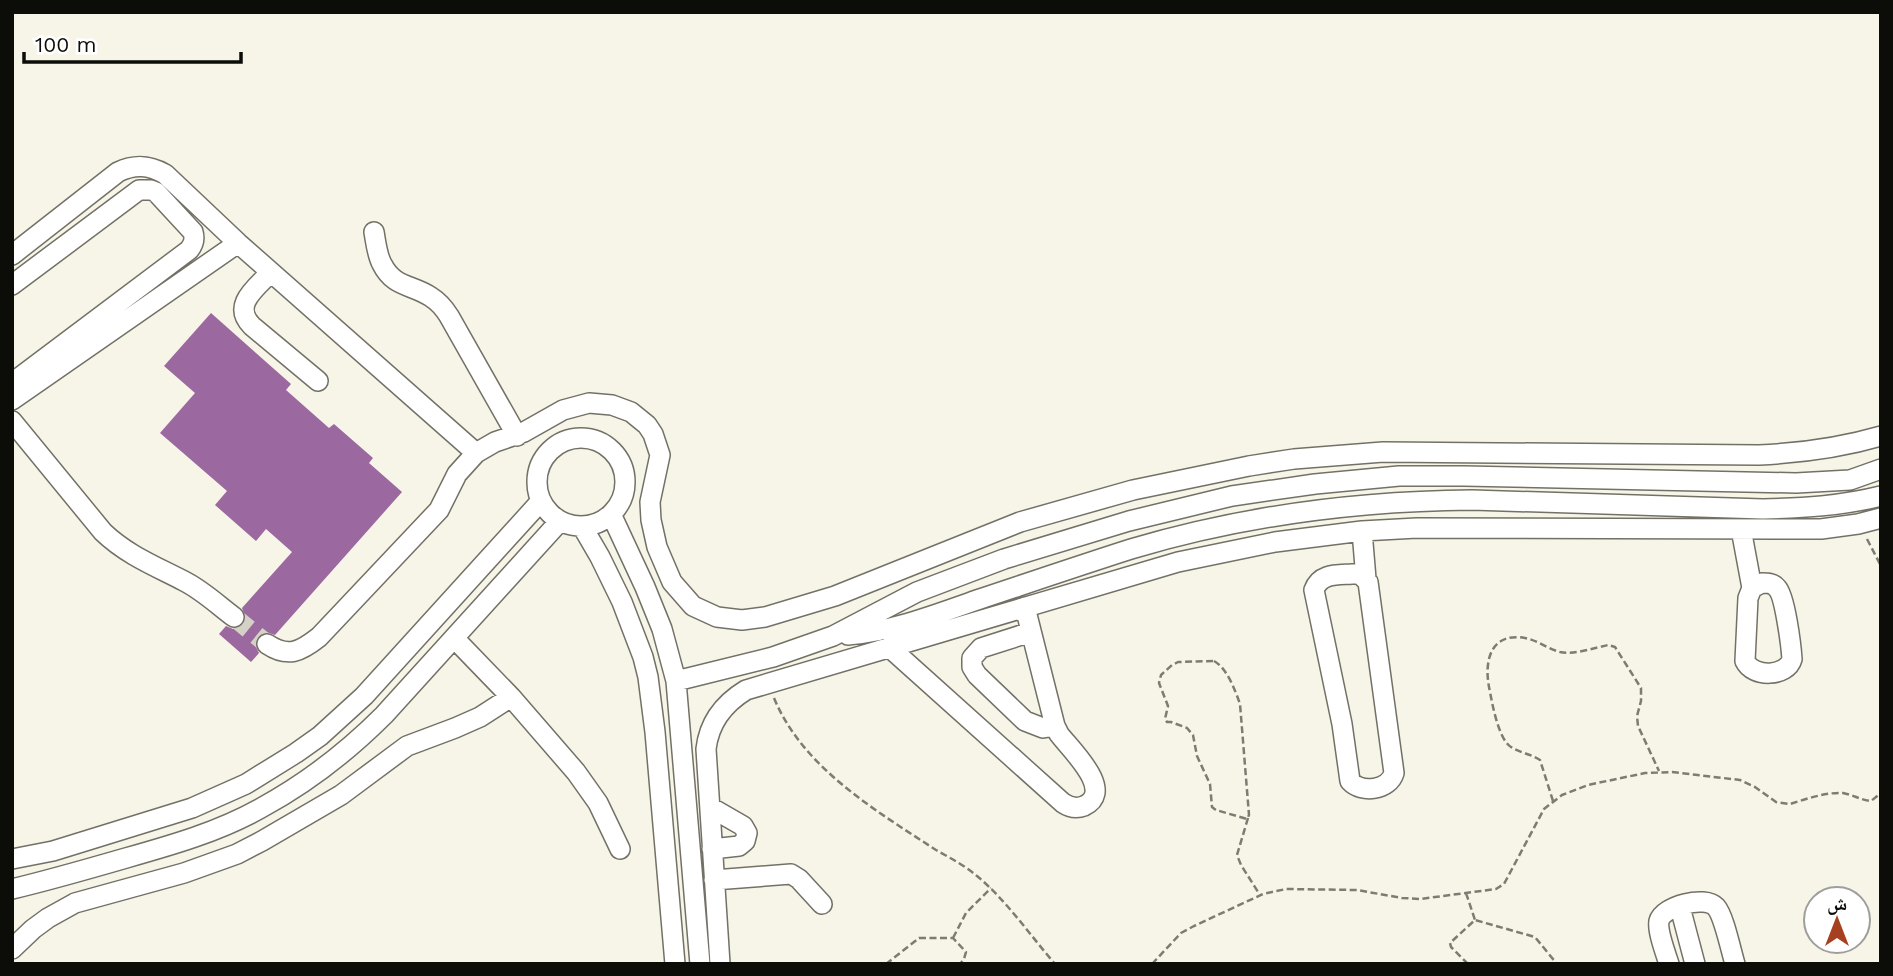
<svg xmlns="http://www.w3.org/2000/svg" width="1893" height="976" viewBox="0 0 1893 976" font-family="'Work Sans','Noto Naskh Arabic',sans-serif">
  <style>
    .building { fill: #9b68a0 }
    .lines { fill: none; stroke-linecap: round; stroke-linejoin: round }
    .minor-tunnel { stroke: #d4d2c6; stroke-width: 19; stroke-dasharray: 19 10; stroke-linecap: butt }
    .minor-casing { stroke: #737166; stroke-width: 22 }
    .path { stroke: #7d7c73; stroke-width: 2.5; stroke-dasharray: 7 3.5; stroke-linecap: butt }
    .minor { stroke: #fff; stroke-width: 19 }
  </style>
  <rect width="100%" height="100%" fill="#f7f5e8"/>
  <path class="building" d="M211,313L291,384L286,390L329,428L334,424L373,458L369,463L402,492L275,635L266,632L257,637L255,645L259,653L251,662L219,634L226,626L233,629L243,625L246,618L242,608L292,552L266,529L256,541L215,505L227,491L160,433L195,393L164,366Z"/>
  <g class="lines">
    <path class="minor-tunnel" d="M234,617L267,644"/>
    <defs>
      <path id="minor" d="M374,232C376,243 377,255 382,264C394,288 412,284 431,297C439,302 444,308 449,316L517,436
        M12,255L118,172C135,164 149,165 165,174L238,243L476,453
        M271,272C256,288 231,305 252,326L318,381
        M12,285L139,190H151L156,192L193,232C195,239 194,244 189,250L12,383
        M12,400L238,243
        M12,421L103,532C127,555 155,566 184,581C202,590 218,605 234,617
        M537 482a44 44 0 1 1 88 0a44 44 0 1 1-88 0Z
        M611,514L645,587L662,629L676,681L700,964
        M582,526L600,557L622,602L643,657L648,677L655,732L675,964
        M1741,529L1752,588
        M1362,531L1366,579
        M1352,574H1360L1368,582L1394,773C1389,790 1362,794 1350,781L1342,724L1314,590C1320,573 1337,575 1352,574Z
        M1762,583C1768,583 1773,583 1777,588C1785,596 1791,645 1792,659C1787,677 1753,678 1745,661L1748,598L1752,588Z
        M1031,632L981,648L972,658V667L977,675L1025,721L1043,728L1055,726
        M848,635C894,631 937,614 980,599C1031,582 1081,565 1131,549C1242,516 1357,501 1472,500L1763,509C1803,508 1841,506 1881,496
        M454,638L511,697L576,772L598,803L620,849
        M267,644C288,658 300,652 319,637L439,510L457,474L476,453L495,442L524,432L563,410L589,403L612,405L631,412L647,425L653,434L660,455L650,502L651,520L657,547L672,582L693,606L717,617L742,620L765,617L835,596L1020,522L1133,490L1249,466L1294,459L1383,452L1759,455C1801,453 1840,448 1881,436
        M889,647L1063,803C1069,807 1076,809 1084,806C1116,791 1070,749 1059,734L1055,726L1025,607
        M676,681L773,657L833,636L917,592L1004,559L1129,521L1232,496L1315,484L1399,476H1464L1796,483L1850,480L1881,469
        M710,807L743,826L747,833L745,841L739,846L712,849
        M12,859L53,851L192,808L246,784L296,753L320,736L364,696L541,501
        M714,880L791,874L799,879L822,904
        M12,889C50,880 88,869 126,858C172,845 218,832 261,808C307,783 347,752 384,715L560,521
        M1680,907L1695,964
        M12,949L33,929L48,918L75,903L184,873L237,854L262,841L341,795L407,746L455,728L480,717L511,697
        M720,964L706,749C709,723 723,704 746,690L1178,562L1275,542L1362,531L1417,528L1821,529L1858,524L1881,518
        M1669,964C1666,954 1657,931 1659,921C1663,906 1705,895 1716,907C1724,916 1731,951 1735,964"/>
    </defs>
    <use href="#minor" class="minor-casing"/>
    <path class="path" d="M1867,539L1881,566
      M1214,661C1227,668 1235,690 1240,704L1249,815L1247,819L1216,810L1212,807L1210,784L1197,756L1193,735L1187,728L1171,722H1167L1165,719L1168,706L1159,683L1161,675L1172,665L1178,662Z
      M774,698C803,768 875,810 936,850C950,858 964,865 977,876C1006,900 1030,935 1055,964
      M1553,801L1540,760C1531,754 1520,753 1511,747C1498,739 1492,702 1489,687C1484,660 1491,632 1525,638C1537,640 1548,649 1560,652C1574,655 1594,648 1608,645L1615,647L1641,688V701L1637,716L1638,726L1659,771
      M1248,818L1237,855L1241,865L1260,895
      M1466,893L1475,920
      M953,938L966,913L991,888
      M886,964L919,938H953L966,952L964,959L960,964
      M1152,964L1181,933L1194,926L1263,894L1286,889L1357,890L1402,898L1420,899L1496,889L1504,884L1544,809L1562,795L1588,785L1645,773L1672,772L1740,780L1755,787L1776,802L1790,804C1806,799 1826,792 1843,793C1853,795 1861,800 1871,801L1881,793
      M1468,964L1451,947L1450,943L1475,920L1535,937L1557,964"/>
    <use href="#minor" class="minor"/>
  </g>
  <rect width="1893" height="976" fill="none" stroke="#0c0c08" stroke-width="28"/>
  <g transform="translate(1837 920)"><circle r="33" fill="#ffffff" stroke="#9e9e9c" stroke-width="2"/>
  <path d="M0-5L12 26L0 18L-12 26Z" fill="#a74020"/>
  <text y="-10" font-size="19" font-weight="bold" text-anchor="middle" fill="#0c0c08">ش</text>
  </g>
  <path d="M24 52v10h217v-10" fill="none" stroke="#0c0c08" stroke-width="3.5"/>
  <text x="35" y="52" font-size="21" fill="#0c0c08" stroke="#ffffff" stroke-width="5" paint-order="stroke">100 m</text>
</svg>
